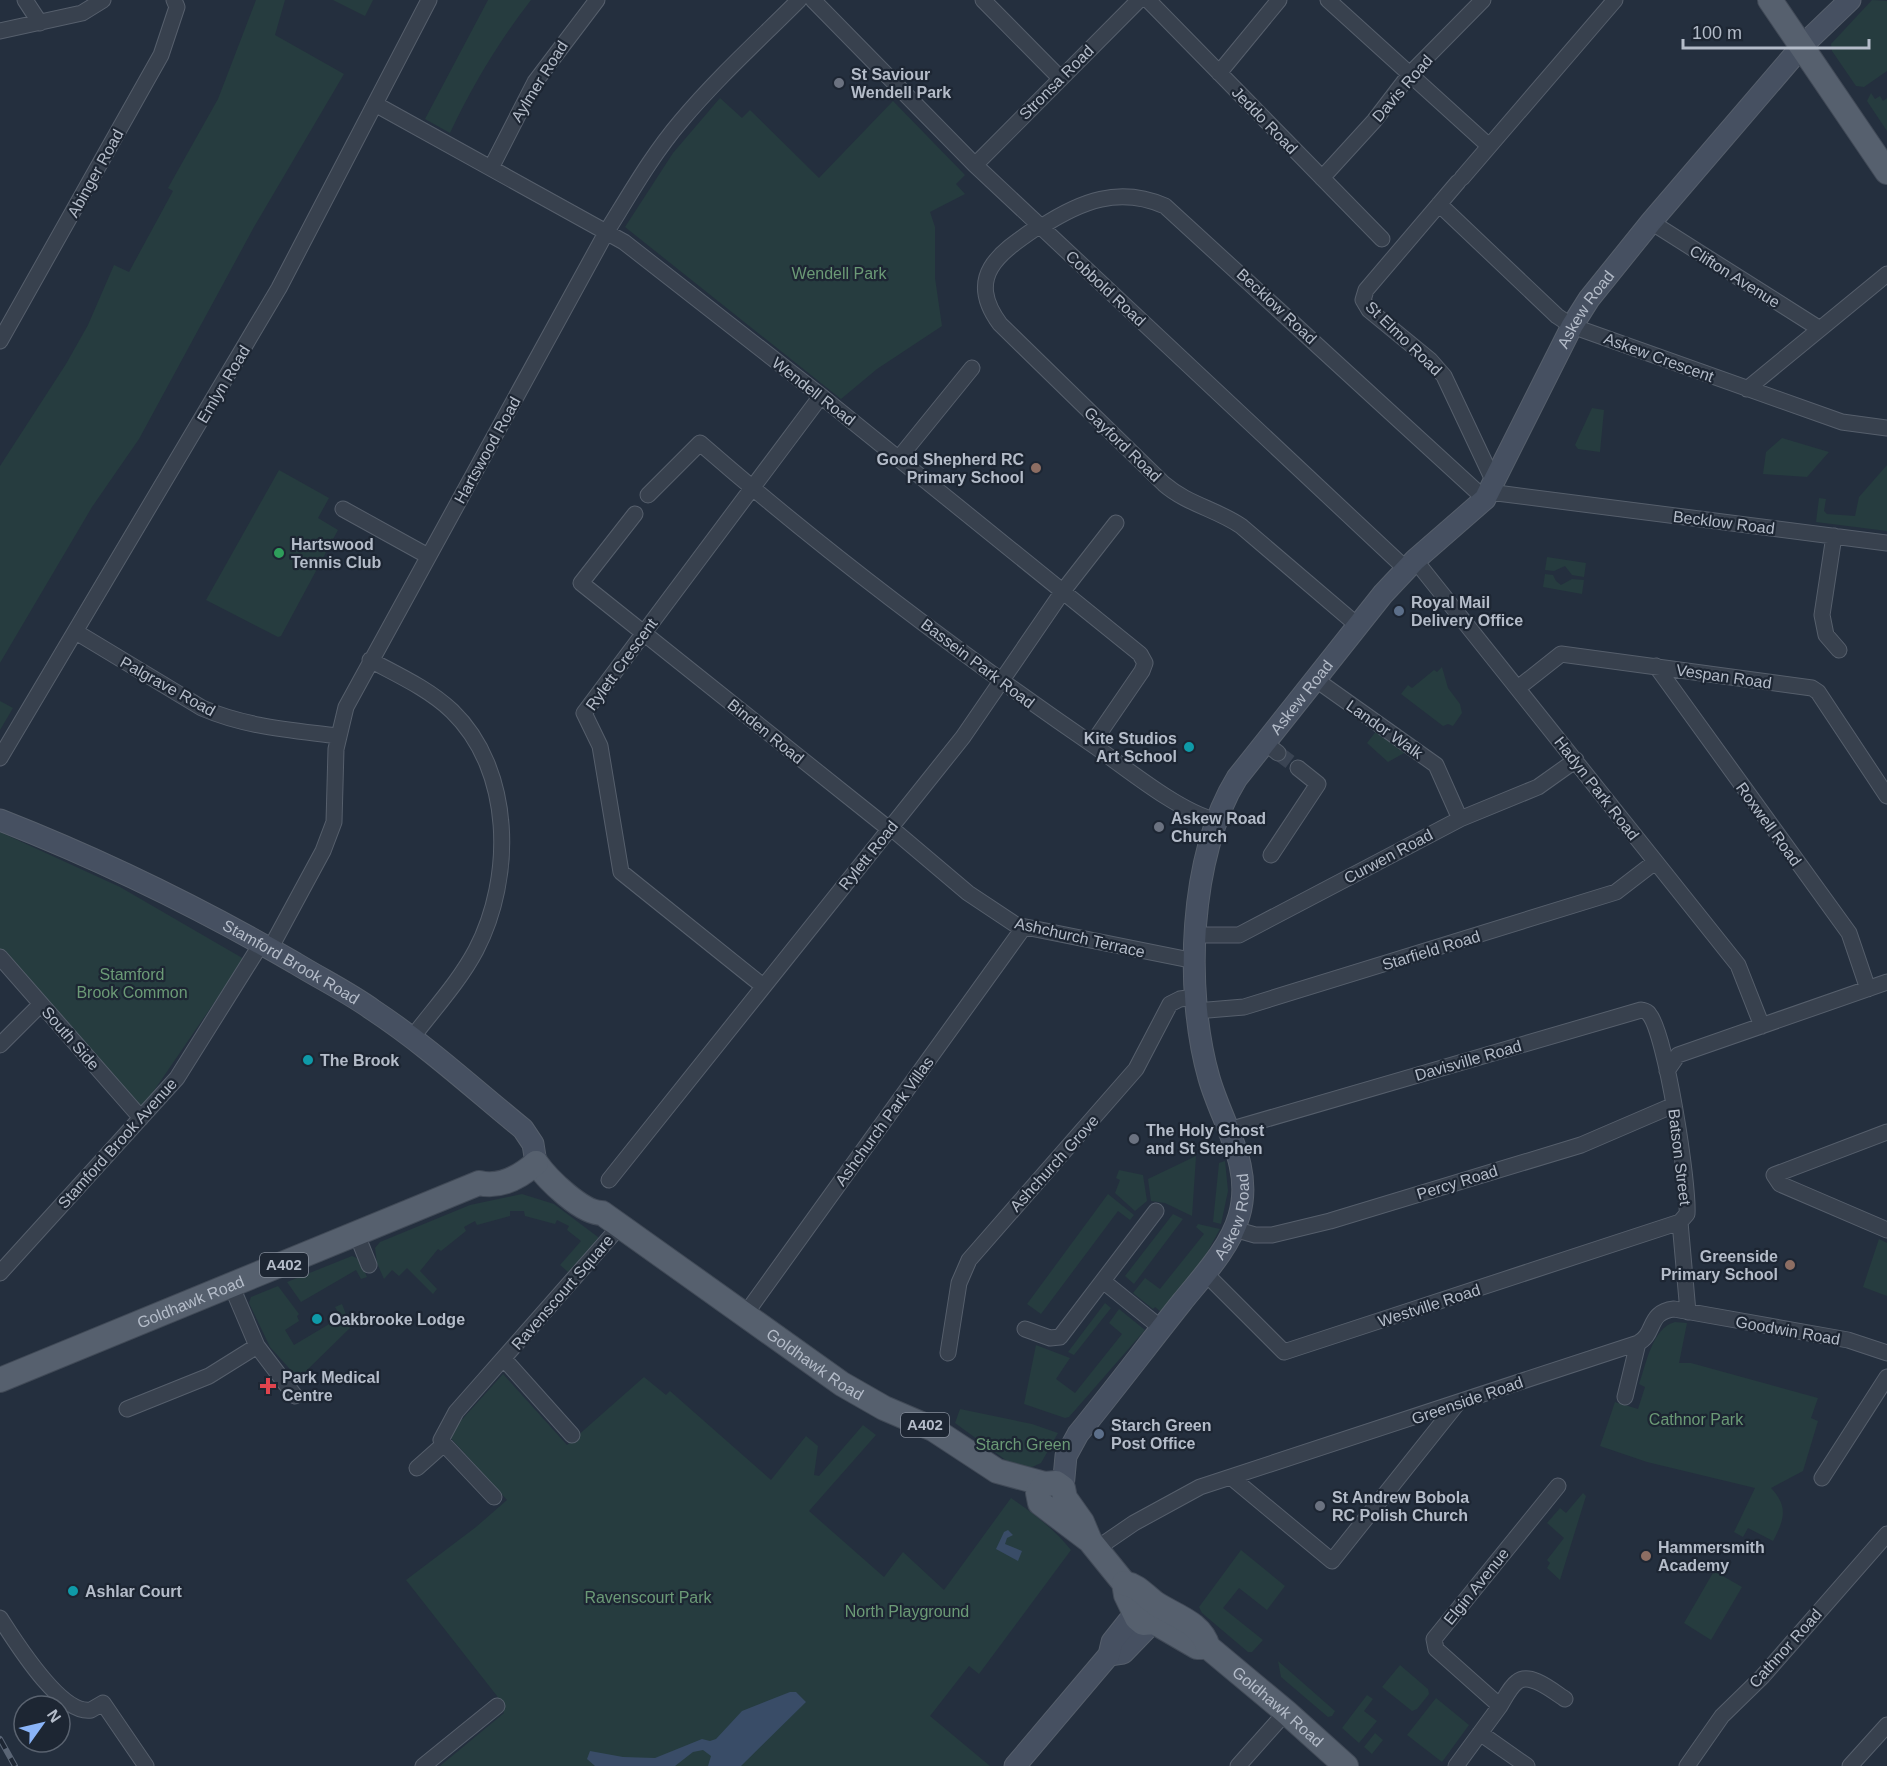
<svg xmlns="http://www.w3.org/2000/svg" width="1887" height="1766" viewBox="0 0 1887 1766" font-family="Arial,sans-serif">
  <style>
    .green { fill: #263c3f }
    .water { fill: #394c67 }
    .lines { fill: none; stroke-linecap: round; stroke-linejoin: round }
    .street-tunnel { stroke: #3a4453; stroke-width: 15; stroke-dasharray: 15 8; stroke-linecap: butt }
    .street-casing { stroke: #565f6c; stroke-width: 17 }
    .secondary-casing { stroke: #565f6c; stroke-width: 23 }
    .primary-casing { stroke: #414a57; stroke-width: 26 }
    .street { stroke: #38414e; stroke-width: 15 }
    .secondary { stroke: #465061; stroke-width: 21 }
    .primary { stroke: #56606e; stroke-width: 24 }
    .rail-casing { stroke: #5a6575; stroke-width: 6 }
    .rail { stroke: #1d2633; stroke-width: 4; stroke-dasharray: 11; stroke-linecap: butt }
    .worship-dot { fill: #6b7280; stroke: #1d2633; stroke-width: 2 }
    .education-dot { fill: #8d6e63; stroke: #1d2633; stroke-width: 2 }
    .leisure-dot { fill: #2e9e5b; stroke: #1d2633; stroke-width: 2 }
    .service-dot { fill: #5c6f8a; stroke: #1d2633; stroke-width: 2 }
    .culture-dot { fill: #0f9aa8; stroke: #1d2633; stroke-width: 2 }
    .health-dot { fill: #e0444e; stroke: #1d2633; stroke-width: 2 }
    .labels { text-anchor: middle; stroke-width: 4.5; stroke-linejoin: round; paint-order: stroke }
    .shield { fill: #1d2633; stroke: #878f9c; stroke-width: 1.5 }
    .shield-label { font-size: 15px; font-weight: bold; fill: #b4bcc9 }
    .poi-label { font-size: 16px; font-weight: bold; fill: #b4bcc9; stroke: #1d2633; text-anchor: start }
    .street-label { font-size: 16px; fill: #b4bcc9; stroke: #1d2633 }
    .park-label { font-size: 16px; fill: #6b9a76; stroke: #1d2633 }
  </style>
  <rect width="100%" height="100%" fill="#242f3e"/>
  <path class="green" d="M256,0H285L275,35L344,74L254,227L139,439L92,507L0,663V466L66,364L88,325L114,265L129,272L173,191L168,188L218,99Z
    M333,0H373L365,16Z
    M488,0H531C499,41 472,86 450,133L425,119Z
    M1872,0L1887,1V71L1864,87L1856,86L1832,51L1831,44Z
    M1871,93L1875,99L1880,96L1883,101L1887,98V131L1867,101Z
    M720,98L742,118L750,110L819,178L893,101L965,175L956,184L965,194L930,212L935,227V278L942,326L877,369L841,399L625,227L673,153Z
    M1592,408L1604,410L1600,452L1578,449L1575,445Z
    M1782,438L1829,452L1807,477L1763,474L1766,452Z
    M1887,465V531L1816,522L1819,498L1826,499L1824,511L1827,514L1855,516L1859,497Z
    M279,470L329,498L318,518L338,530L281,636L278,637L206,600Z
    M1547,557L1586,563L1584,577L1572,575L1565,566L1554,571L1545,570Z
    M1545,574L1553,575L1556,581L1561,585L1572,579L1584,580L1582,594L1543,587Z
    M1442,667L1448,688L1460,704L1462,713L1453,726L1448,724L1443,726L1401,694L1408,685L1412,688L1434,670L1437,672Z
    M0,701L13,708L0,730Z
    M1377,730L1406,752L1388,762L1367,743Z
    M0,832L120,887L244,959L140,1111L0,949Z
    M1196,1156L1192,1216L1165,1203L1151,1201L1148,1179Z
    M1225,1161L1228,1191L1221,1224L1213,1222L1219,1163Z
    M1119,1170L1143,1175L1147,1201L1135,1211L1115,1193L1120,1180L1116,1178Z
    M522,1194L554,1204L598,1237V1240L568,1272L560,1265L581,1241L567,1230L569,1226L557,1220L555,1224L525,1216L524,1211H510V1216L477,1225L475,1221L464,1227L466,1231L441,1251L438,1249L420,1271L437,1289L433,1294L407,1268L399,1276L392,1270L384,1279L377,1263L375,1248L380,1242L470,1205Z
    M1108,1194L1134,1215L1130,1220L1118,1211L1041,1314L1027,1304Z
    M1173,1214L1183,1219L1134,1284L1125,1276Z
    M1198,1224L1220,1229L1204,1258L1161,1312L1155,1307L1153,1309L1133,1293L1145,1278L1160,1289L1204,1234L1196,1227Z
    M1879,1239L1887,1243V1296L1863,1287Z
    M352,1256L359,1259L367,1277L361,1279L356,1270L301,1302L287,1282Z
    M278,1286L299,1314L297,1316L299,1321L285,1330L294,1345L341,1317L335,1307L342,1304L351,1327L303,1374L297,1377L270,1347L249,1303L251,1297Z
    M1105,1303L1111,1308L1074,1355L1068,1352Z
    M1119,1309L1145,1330L1069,1417L1065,1418L1024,1404L1036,1345L1070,1358L1056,1379L1075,1393L1122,1334L1109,1323Z
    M1675,1322L1687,1323L1679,1363H1691L1818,1398L1811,1418L1818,1421L1803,1471L1771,1488C1789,1507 1784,1520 1773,1541L1748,1528L1743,1537L1734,1532L1755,1488L1647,1462L1600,1446L1615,1402L1638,1409L1645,1387L1639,1384C1646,1365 1652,1328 1675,1322Z
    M503,1374L567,1445L644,1377L666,1395L670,1391L771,1480L806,1436L818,1446L814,1475L819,1476L863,1425L876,1435L809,1511L884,1577L903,1552L944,1590L1011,1498C1033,1513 1054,1529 1071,1550L979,1674L969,1666L930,1716L990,1766H440L504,1713L497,1696L406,1580L476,1527L507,1500L448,1435Z
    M960,1409L1032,1424L1058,1433L1041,1463L1030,1468L1007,1461L955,1423Z
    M1583,1493L1586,1496L1560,1580L1547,1568L1550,1563L1547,1560L1564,1538L1547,1523L1560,1508L1566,1513Z
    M1241,1550L1285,1586L1267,1610L1239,1588L1223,1608L1263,1640L1252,1652H1248L1202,1613L1199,1607Z
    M1714,1571L1742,1587L1711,1640L1684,1623Z
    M1278,1661L1335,1711L1332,1716L1328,1717L1281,1677Z
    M1400,1665L1428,1689L1429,1694L1417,1709L1412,1711L1382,1687Z
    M1367,1695L1373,1699L1364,1711L1377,1721L1359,1743L1342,1728Z
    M1436,1698L1469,1725L1442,1762L1407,1735Z
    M1375,1733L1383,1740L1372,1754L1364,1747Z"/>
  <path class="water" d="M1008,1530L1013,1535L1007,1538L1005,1544L1022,1551L1018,1561L996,1549L1004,1532Z
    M790,1692H796L806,1702L741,1766H708L711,1756L703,1750L693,1752L675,1766H595L587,1759L590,1751L623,1757L655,1758L702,1739L710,1741L716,1739L742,1711Z"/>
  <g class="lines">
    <path class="street-tunnel" d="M1278,753L1298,768"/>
    <defs>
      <path id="street" d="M25,0L40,23
        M813,0L975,165L1406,569
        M983,0L1060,78
        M1148,0L1382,239
        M1328,0L1489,146
        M0,31L82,13L103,0
        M1219,73L1279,0
        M375,104L624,242L821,396L1140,654L1145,663L1142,671L1092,744
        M975,165L1139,0
        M491,168L535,82L597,0
        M1322,178L1374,121L1410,74L1483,0
        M1462,178L1615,0
        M1458,182L1366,290L1363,300L1369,310L1430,360L1444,376L1494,482
        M1439,204L1557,316L1572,326L1842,422L1887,428
        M1651,222L1820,329
        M1039,226C1001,252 964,275 1000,324L1164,484C1187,504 1216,509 1241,526L1357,625
        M1041,227C1081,201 1119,186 1165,206L1485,499
        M0,341L161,55L177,7L174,0
        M1747,389L1887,274
        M899,458L972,368
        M1489,492L1887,543
        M648,495L700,443C825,552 959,653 1096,747C1127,769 1180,812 1215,820
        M343,509L428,556
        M635,514L581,583L889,829
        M1834,536L1822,615L1826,635L1839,650
        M1415,560L1738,965L1762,1026
        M76,632L202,708C246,727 291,730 337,736
        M370,660C398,675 429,689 452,711C513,770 514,877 476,950C459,982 433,1010 411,1039
        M1656,666L1849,933L1868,989
        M1315,679L1436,765L1460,819
        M1518,688L1561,654L1812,688L1818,692L1887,796
        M1265,743L1278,753
        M0,758L279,288L429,0
        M890,827L968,893L1016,925L1195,961
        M1271,855L1318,784L1298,768
        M1196,935H1239L1460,819L1538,787L1576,760
        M270,949L323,851L334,822L336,749L346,707L607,231C630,194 652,155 681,121C717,78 759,40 799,0
        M0,957L141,1118
        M763,986L621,872L600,746L584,713L821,396
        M1196,1011L1244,1007L1616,892L1655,862
        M0,1045L41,1004
        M1667,1071L1678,1055L1887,982
        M1887,1132L1774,1175L1780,1184L1887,1230
        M609,1180L963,737L1063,591L1116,523
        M1680,1222L1688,1312
        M1234,1229L1255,1235H1272L1330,1221L1581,1145L1674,1105
        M357,1235L369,1265
        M0,1273L177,1078L261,944
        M1205,1273L1284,1352L1680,1222L1687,1214C1689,1185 1666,1034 1649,1014C1647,1011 1645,1011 1641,1010L1229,1130
        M1103,1281L1161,1328
        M232,1287L257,1346L295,1396
        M744,1316L1024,927
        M1025,1329L1050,1338L1060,1337L1156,1211
        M948,1353L959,1283L969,1260L1136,1069L1170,1004L1180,999L1195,997
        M504,1359L572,1435
        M1625,1397L1638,1343
        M127,1409L209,1376L257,1346
        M444,1444L494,1497
        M417,1468L444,1444L441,1440L456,1412L620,1226
        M1232,1478L1332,1561L1457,1404
        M1822,1478L1887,1377
        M1096,1549L1134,1523L1200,1487L1638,1343C1656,1334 1647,1312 1674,1309L1848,1340L1887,1353
        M0,1618C15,1641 60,1715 91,1710L103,1703L146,1766
        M1500,1706C1505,1698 1510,1687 1517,1682C1530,1671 1554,1692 1565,1699
        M1480,1733L1527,1766
        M423,1766L497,1706
        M1238,1766L1286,1712
        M1456,1766L1500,1706L1436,1649L1434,1639L1558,1486
        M1687,1766L1722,1716L1762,1677L1887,1534
        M1850,1766L1887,1725"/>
      <g id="secondary">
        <path id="s1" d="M0,820C102,860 200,908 295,963C321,979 348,992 373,1010C426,1045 474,1089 523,1129L533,1144L536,1163"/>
        <path id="s2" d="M1063,1488L1066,1456L1078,1434C1113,1391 1147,1346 1182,1302C1202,1277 1230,1248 1239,1216C1254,1166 1222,1124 1209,1078C1184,991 1189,855 1237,778L1383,594L1415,560L1485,499L1572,326L1589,299L1651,222L1802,46L1850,0"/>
        <path d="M1109,1655L1123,1653L1151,1624"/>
        <path d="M1015,1766L1109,1655L1112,1642L1135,1613"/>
      </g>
      <g id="primary">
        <path d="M1770,0L1887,172"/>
        <path id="s3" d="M536,1163C548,1180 582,1213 602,1213L842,1384L884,1408L933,1429L997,1471L1045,1484"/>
        <path id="s4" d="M0,1380L479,1183C500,1188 520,1177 536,1163"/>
        <path d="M1090,1541L1040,1503L1038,1493L1045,1484L1056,1483L1063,1488L1065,1498L1082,1522L1090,1541L1124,1583L1126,1595L1137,1618L1143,1623L1154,1622L1197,1647H1208"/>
        <path id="s5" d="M1124,1583C1138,1586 1143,1594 1155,1603C1174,1616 1201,1622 1208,1647L1286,1712L1346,1766"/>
      </g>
    </defs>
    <use href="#street" class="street-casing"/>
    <use href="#secondary" class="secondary-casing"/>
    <use href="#primary" class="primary-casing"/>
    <use href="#street" class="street"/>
    <use href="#secondary" class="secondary"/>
    <use href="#primary" class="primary"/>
    <defs>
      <path id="rail" d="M0,1739L15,1766"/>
    </defs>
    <use href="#rail" class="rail-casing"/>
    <use href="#rail" class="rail"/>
  </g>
  <g class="worship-dot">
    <circle cx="839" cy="83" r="6"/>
    <circle cx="1159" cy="827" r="6"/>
    <circle cx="1134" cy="1139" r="6"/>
    <circle cx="1320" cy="1506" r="6"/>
  </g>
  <g class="education-dot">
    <circle cx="1036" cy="468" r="6"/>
    <circle cx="1790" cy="1265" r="6"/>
    <circle cx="1646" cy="1556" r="6"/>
  </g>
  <circle class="leisure-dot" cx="279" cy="553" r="6"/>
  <g class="service-dot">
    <circle cx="1399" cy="611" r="6"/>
    <circle cx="1099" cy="1434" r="6"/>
  </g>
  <g class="culture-dot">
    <circle cx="1189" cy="747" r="6"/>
    <circle cx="308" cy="1060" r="6"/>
    <circle cx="317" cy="1319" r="6"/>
    <circle cx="73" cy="1591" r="6"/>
  </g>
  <path class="health-dot" d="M265 1377h6v6h6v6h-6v6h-6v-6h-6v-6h6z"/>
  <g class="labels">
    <g class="shield">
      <rect x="260" y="1253" width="48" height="24" rx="4.5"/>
      <rect x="901" y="1413" width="48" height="24" rx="4.5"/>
    </g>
    <g class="shield-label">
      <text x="284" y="1270">A402</text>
      <text x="925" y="1430">A402</text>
    </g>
    <g class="poi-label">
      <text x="851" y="80">St Saviour<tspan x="851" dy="18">Wendell Park</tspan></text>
      <text x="1024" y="465" text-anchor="end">Good Shepherd RC<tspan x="1024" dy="18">Primary School</tspan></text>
      <text x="291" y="550">Hartswood<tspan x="291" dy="18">Tennis Club</tspan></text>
      <text x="1411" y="608">Royal Mail<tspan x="1411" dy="18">Delivery Office</tspan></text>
      <text x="1177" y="744" text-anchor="end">Kite Studios<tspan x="1177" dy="18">Art School</tspan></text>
      <text x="1171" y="824">Askew Road<tspan x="1171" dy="18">Church</tspan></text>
      <text x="320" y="1066">The Brook</text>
      <text x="1146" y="1136">The Holy Ghost<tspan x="1146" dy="18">and St Stephen</tspan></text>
      <text x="1778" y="1262" text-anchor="end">Greenside<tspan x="1778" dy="18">Primary School</tspan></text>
      <text x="329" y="1325">Oakbrooke Lodge</text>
      <text x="282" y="1383">Park Medical<tspan x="282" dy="18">Centre</tspan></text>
      <text x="1111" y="1431">Starch Green<tspan x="1111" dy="18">Post Office</tspan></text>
      <text x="1332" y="1503">St Andrew Bobola<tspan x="1332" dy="18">RC Polish Church</tspan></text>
      <text x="1658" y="1553">Hammersmith<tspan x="1658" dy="18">Academy</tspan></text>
      <text x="85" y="1597">Ashlar Court</text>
    </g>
    <g class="street-label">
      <text transform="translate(539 81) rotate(-58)" y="6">Aylmer Road</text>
      <text transform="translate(1056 82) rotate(-45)" y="6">Stronsa Road</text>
      <text transform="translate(1402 88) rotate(-49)" y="6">Davis Road</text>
      <text transform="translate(1265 120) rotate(46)" y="6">Jeddo Road</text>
      <text transform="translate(95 173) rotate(-61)" y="6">Abinger Road</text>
      <text transform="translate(1735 276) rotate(32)" y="6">Clifton Avenue</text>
      <text transform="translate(1106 288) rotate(43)" y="6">Cobbold Road</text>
      <text transform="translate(1277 306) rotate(43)" y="6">Becklow Road</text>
      <text dy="6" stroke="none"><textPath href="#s2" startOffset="1371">Askew Road</textPath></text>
      <text transform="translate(1404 338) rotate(44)" y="6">St Elmo Road</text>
      <text transform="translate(1659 357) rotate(20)" y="6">Askew Crescent</text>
      <text transform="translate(223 384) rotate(-59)" y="6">Emlyn Road</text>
      <text transform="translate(814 391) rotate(38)" y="6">Wendell Road</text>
      <text transform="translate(1123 444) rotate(44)" y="6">Gayford Road</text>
      <text transform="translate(487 450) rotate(-61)" y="6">Hartswood Road</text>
      <text transform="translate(1724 522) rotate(7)" y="6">Becklow Road</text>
      <text transform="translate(978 663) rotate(37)" y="6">Bassein Park Road</text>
      <text transform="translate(621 664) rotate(-54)" y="6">Rylett Crescent</text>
      <text transform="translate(1724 676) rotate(8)" y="6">Vespan Road</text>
      <text transform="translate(168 686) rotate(29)" y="6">Palgrave Road</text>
      <text dy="6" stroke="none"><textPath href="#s2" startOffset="885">Askew Road</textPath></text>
      <text transform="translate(1385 729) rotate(35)" y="6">Landor Walk</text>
      <text transform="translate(766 731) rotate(39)" y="6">Binden Road</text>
      <text transform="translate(1597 788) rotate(52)" y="6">Hadyn Park Road</text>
      <text transform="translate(1769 824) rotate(54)" y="6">Roxwell Road</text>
      <text transform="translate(868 855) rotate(-51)" y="6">Rylett Road</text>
      <text transform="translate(1388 856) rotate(-28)" y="6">Curwen Road</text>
      <text transform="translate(1080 937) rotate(13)" y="6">Ashchurch Terrace</text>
      <text transform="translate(1431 950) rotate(-17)" y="6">Starfield Road</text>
      <text dy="6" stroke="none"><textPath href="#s1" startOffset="324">Stamford Brook Road</textPath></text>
      <text transform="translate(71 1038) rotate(49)" y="6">South Side</text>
      <text transform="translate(1468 1060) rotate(-16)" y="6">Davisville Road</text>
      <text transform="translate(884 1121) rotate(-54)" y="6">Ashchurch Park Villas</text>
      <text transform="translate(117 1143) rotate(-48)" y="6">Stamford Brook Avenue</text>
      <text transform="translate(1680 1157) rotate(83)" y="6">Batson Street</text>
      <text transform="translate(1054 1163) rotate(-48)" y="6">Ashchurch Grove</text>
      <text transform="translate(1457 1182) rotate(-17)" y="6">Percy Road</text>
      <text dy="6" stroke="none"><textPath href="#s2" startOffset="327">Askew Road</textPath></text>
      <text transform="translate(562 1292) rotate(-49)" y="6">Ravenscourt Square</text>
      <text dy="6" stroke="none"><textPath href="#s4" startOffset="206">Goldhawk Road</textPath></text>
      <text transform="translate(1429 1305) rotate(-18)" y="6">Westville Road</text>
      <text transform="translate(1788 1330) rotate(10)" y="6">Goodwin Road</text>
      <text dy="6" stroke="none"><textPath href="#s3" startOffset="346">Goldhawk Road</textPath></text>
      <text transform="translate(1467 1400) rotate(-19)" y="6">Greenside Road</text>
      <text transform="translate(1476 1586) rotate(-51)" y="6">Elgin Avenue</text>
      <text transform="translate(1785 1648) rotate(-48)" y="6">Cathnor Road</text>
      <text dy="6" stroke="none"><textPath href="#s5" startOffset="200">Goldhawk Road</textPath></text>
    </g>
    <g class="park-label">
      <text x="839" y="279">Wendell Park</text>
      <text x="132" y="980">Stamford<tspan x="132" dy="18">Brook Common</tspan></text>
      <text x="1696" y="1425">Cathnor Park</text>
      <text x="1023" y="1450">Starch Green</text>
      <text x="648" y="1603">Ravenscourt Park</text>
      <text x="907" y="1617">North Playground</text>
    </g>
  </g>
  <g transform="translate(42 1724) rotate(56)"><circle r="28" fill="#1d2633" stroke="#59626f" stroke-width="1.5"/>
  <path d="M0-4.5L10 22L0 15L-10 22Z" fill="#8ab4f8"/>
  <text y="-9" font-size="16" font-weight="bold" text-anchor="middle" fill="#b4bcc9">N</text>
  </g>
  <path d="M1683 39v9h186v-9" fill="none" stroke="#b4bcc9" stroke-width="3"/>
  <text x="1692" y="39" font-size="18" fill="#b4bcc9" stroke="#1d2633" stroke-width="4.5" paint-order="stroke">100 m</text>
</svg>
